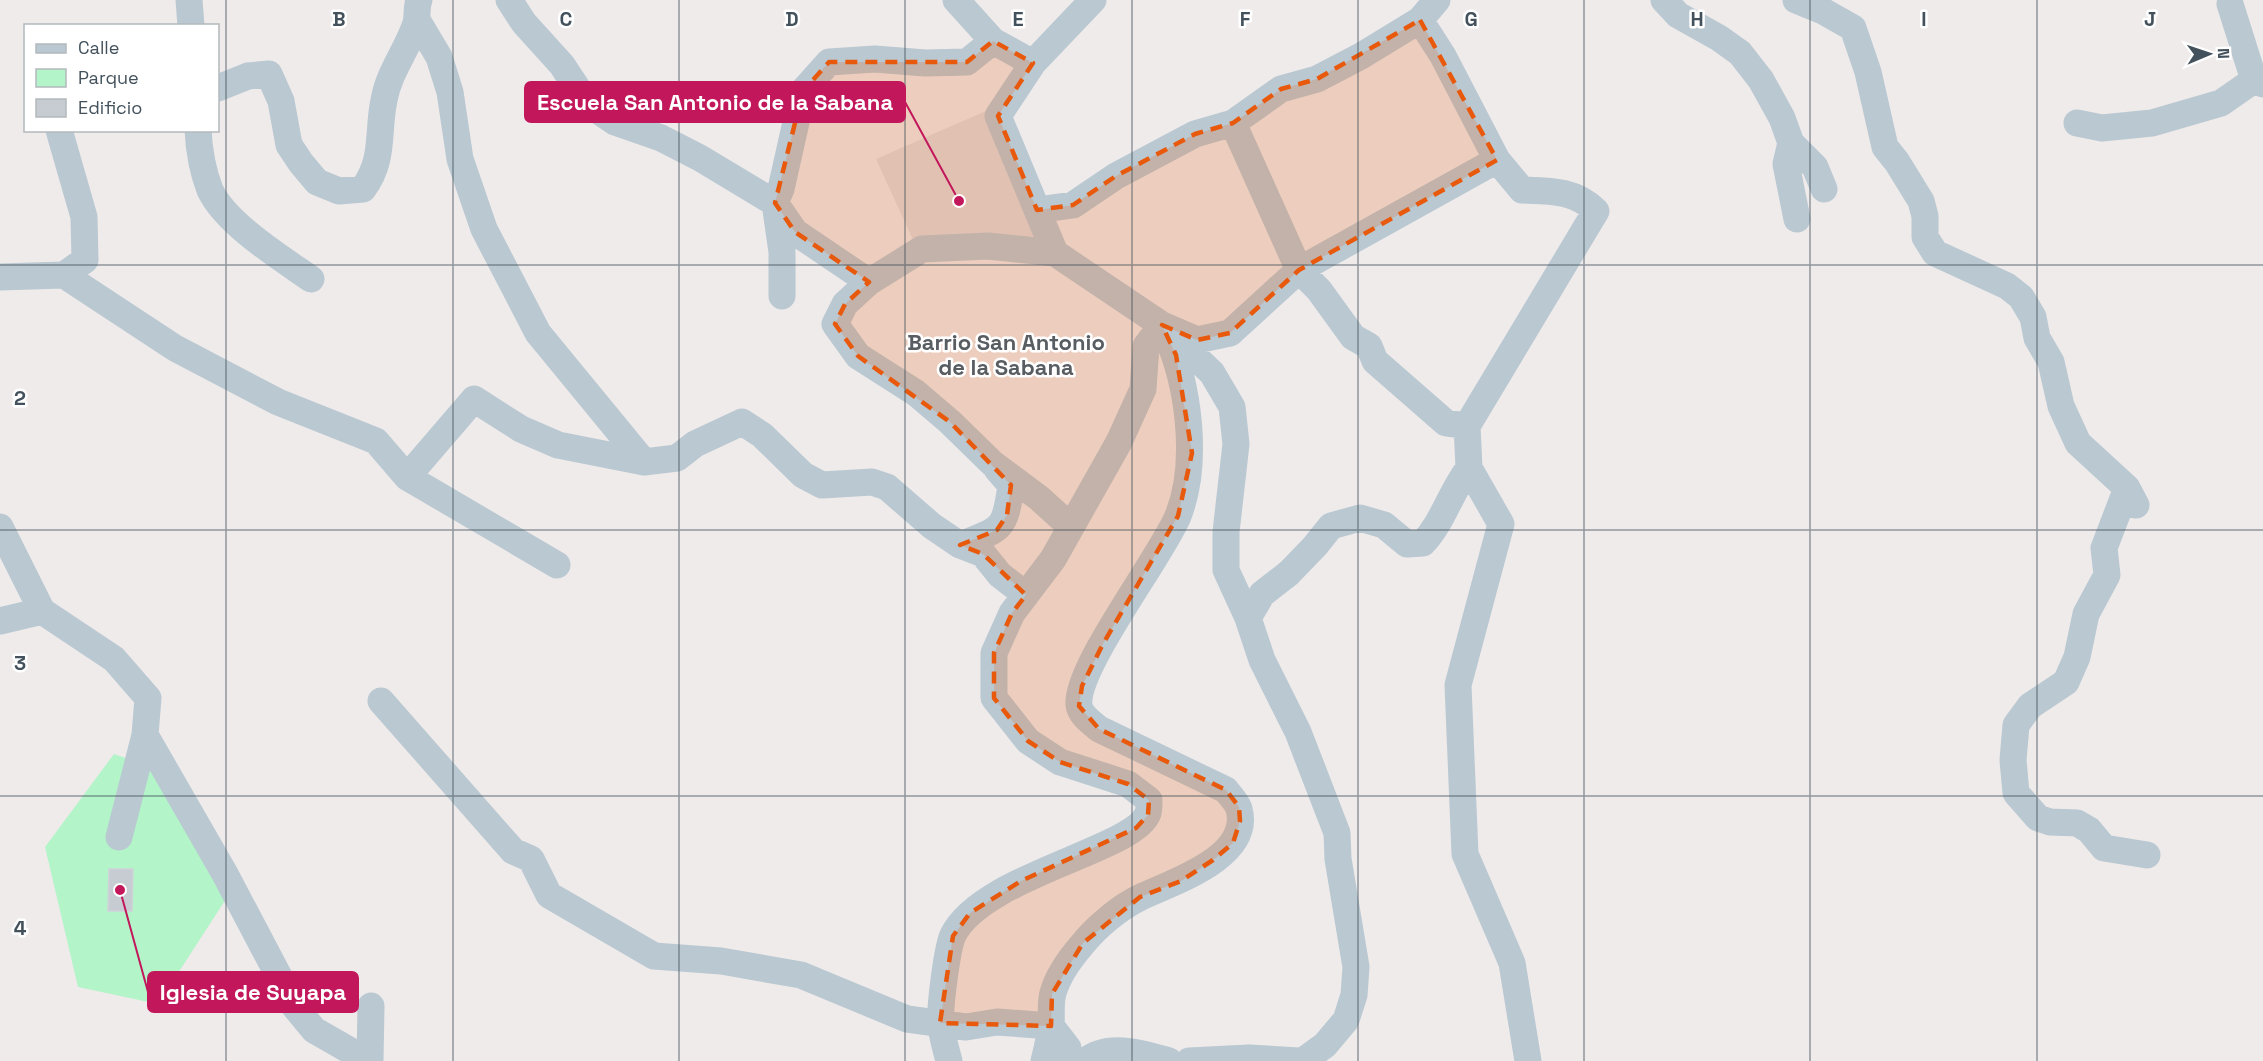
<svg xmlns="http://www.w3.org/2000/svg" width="2263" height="1061" viewBox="0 0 2263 1061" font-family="'Space Grotesk',sans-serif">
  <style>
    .education { fill: #e0dcdd }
    .green { fill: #b3f4c9; fill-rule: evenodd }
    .building { fill: #c7ccd2; stroke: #cfd2d9; stroke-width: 1.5 }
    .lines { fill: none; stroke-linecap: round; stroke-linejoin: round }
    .minor { stroke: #bac8d1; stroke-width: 27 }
    .marked { fill: #e8590c; fill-opacity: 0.2; stroke: #e8590c; stroke-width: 4.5; stroke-dasharray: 12 8; stroke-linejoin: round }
    .grid { fill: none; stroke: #42515b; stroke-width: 1.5; stroke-opacity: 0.55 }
    .labels { text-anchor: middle; stroke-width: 5; stroke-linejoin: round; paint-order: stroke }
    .neighbourhood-label { font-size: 22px; font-weight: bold; fill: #585d62; stroke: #fff }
    .grid-label { font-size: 20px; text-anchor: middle; font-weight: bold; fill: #42515b; stroke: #fff; stroke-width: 5; stroke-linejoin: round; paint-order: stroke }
    .leader { fill: none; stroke: #c2185b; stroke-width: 2 }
    .callout-dot { fill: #c2185b; stroke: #fff; stroke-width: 2 }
    .callout { fill: #c2185b; stroke: #c2185b; stroke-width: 2 }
    .callout-label { font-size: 22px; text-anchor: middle; font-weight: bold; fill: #fff }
  </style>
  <rect width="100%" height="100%" fill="#efebeb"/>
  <path class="education" d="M988,110L1038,243L914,242L876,159Z"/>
  <path class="green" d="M114,754L152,767L226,899L158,1004L78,987L45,847ZM109,869L133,870L132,911L108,910Z"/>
  <path class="building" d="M109,869H133L132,911H108Z"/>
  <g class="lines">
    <path class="minor" d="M189,0L191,26
      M509,0L524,23L562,65L587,103L615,122L661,138L700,158L775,203L795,232L869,282
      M956,0L993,41L1033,63
      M1093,0L1033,63L998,116L1055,253L1162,325L1212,373L1232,407L1236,444L1226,532V570L1248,618L1262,660L1298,732L1337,833L1338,859L1356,967L1354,995L1346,1020L1325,1045L1303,1061
      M1664,0L1678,15L1719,38L1740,53L1761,80L1782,118L1791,143L1815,167L1824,189
      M1796,0L1823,11L1853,28L1868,72L1885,147L1897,162L1921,201L1925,216V237L1935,253L2007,286L2021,297L2033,317L2037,338L2051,362L2061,406L2078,443L2127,488L2136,505
      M2230,4L2254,80L2263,84
      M417,20L439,57L450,92L460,159L484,229L538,333L644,462
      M1420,20L1443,56L1497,160
      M218,88L248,76L269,74L281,101L289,145L301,163L317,182L339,191L363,189C385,159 377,133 384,100C389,71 408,49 416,23C418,15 416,8 419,0
      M1233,123L1299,270L1319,290L1353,337L1369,346L1375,361L1446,423L1467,426
      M2077,123L2102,128L2152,123L2221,103L2254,80
      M59,130L84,217L85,260L64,275
      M198,130C199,150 203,172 210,190C226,224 281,258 311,279
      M1791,143L1786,164L1797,219
      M1037,210L1073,205L1116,176L1195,134L1233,123L1281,89L1317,79L1361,56L1420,20L1437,0
      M1055,253L988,246L922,249L869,282L845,304L835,324L858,356L916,393L950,422L992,463L1039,498L1071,527
      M0,277L64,275L175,348L278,402L376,441L407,477L557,565
      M782,296V252L775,203L781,189L803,91L829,62L875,59L925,63L967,62L993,41
      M1162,325L1197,340L1230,333L1299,270L1497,160L1522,190C1550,191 1575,190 1596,211L1467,426L1469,468L1501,524L1458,685L1465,854L1512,963L1528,1061
      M407,477L474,399L521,429L558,445L644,462L677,458L695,444L742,422L762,435L803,475L822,485L872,482L887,487L932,526L960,545L983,554L1000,575L1026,595
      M2127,488L2104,548L2107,575L2086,614L2077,657L2066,682L2030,706L2016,725L2013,760L2016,793L2038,818L2050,822L2077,823L2089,830L2104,848L2147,855
      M0,527L42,611L114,659L148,698L145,735L119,837
      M960,545C1002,528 1005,531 1011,485L997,469
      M1248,618L1262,594L1289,573L1315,546L1331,526L1360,518L1384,525L1407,544L1423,543C1443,522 1451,491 1469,468
      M0,621L42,611
      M381,701L513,851L531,859L549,895L654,956L721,961L801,975L907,1019L966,1027L997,1022L1051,1026
      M145,735L225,874L295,1007L314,1030L368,1061
      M1051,1026L1068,1048L1070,1061
      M370,1061L371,1006
      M949,1061C946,1049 942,1037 941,1025C939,1011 947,948 953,935C983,875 1135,850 1148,813C1149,810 1149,804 1149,800L1128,784L1060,762L1028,741L994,698V653L1012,613L1053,559L1119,442L1143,389L1146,346L1162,325
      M1044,1061C1047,1049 1050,1037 1051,1025C1052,1015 1050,1003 1053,993C1058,975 1069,960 1081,946C1096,927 1120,907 1141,897C1173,882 1252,857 1239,809C1237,802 1230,796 1226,790L1099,729C1092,723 1080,715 1079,705C1075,668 1161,557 1178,516C1199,463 1189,385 1166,334
      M1086,1061C1108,1042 1144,1054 1169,1061
      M1189,1061L1249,1058L1299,1061"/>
  </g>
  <path class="marked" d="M1420,20L1497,160L1299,270L1230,333L1197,340L1162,325L1176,355L1192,453L1178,516L1103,644L1082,686L1079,706L1099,729L1226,790L1239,807L1240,821L1233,843L1213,860L1181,881L1140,897L1083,943L1052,994L1051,1026L940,1023L953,936L970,913L1021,881L1136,828L1148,815L1149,800L1128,784L1060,762L1028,741L994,698V653L1012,613L1026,595L983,554L960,545L997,530L1007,515L1011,485L950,422L858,356L835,324L845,304L869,282L795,232L775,203L803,91L829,62H967L993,41L1033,63L998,116L1037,210L1073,205L1116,176L1195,134L1233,123L1281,89L1317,79Z"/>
  <path class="grid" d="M226,0V1061M453,0V1061M679,0V1061M905,0V1061M1132,0V1061M1358,0V1061M1584,0V1061M1810,0V1061M2037,0V1061M0,265H2263M0,530H2263M0,796H2263"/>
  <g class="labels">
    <g class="neighbourhood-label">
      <text x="1006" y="350">Barrio San Antonio<tspan x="1006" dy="25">de la Sabana</tspan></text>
    </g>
  </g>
  <g class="grid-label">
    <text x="339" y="26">B</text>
    <text x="566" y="26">C</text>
    <text x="792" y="26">D</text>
    <text x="1018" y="26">E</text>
    <text x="1245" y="26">F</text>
    <text x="1471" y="26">G</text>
    <text x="1697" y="26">H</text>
    <text x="1924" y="26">I</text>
    <text x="2150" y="26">J</text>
    <text x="20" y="405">2</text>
    <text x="20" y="670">3</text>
    <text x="20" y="935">4</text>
  </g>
  <path class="leader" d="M959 201L905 102M120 890L148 992"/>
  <g class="callout-dot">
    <circle cx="959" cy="201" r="6"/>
    <circle cx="120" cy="890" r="6"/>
  </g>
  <g class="callout">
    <rect x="525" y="82" width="380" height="40" rx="6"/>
    <rect x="148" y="972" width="210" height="40" rx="6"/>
  </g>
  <g class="callout-label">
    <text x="715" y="110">Escuela San Antonio de la Sabana</text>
    <text x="253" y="1000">Iglesia de Suyapa</text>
  </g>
  <rect x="24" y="24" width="195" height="108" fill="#ffffff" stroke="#b3b9bd" stroke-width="1.5"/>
  <rect x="36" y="44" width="30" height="9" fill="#bac8d1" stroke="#b3b9bd" stroke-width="1.5"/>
  <text x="78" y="54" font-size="18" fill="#42515b">Calle</text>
  <rect x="36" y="69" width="30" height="18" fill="#b3f4c9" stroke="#b3b9bd" stroke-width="1.5"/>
  <text x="78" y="84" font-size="18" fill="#42515b">Parque</text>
  <rect x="36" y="99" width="30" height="18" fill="#c7ccd2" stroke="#b3b9bd" stroke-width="1.5"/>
  <text x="78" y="114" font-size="18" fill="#42515b">Edificio</text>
  <g transform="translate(2209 54) rotate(88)" stroke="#ffffff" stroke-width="4.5" paint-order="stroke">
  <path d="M0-4.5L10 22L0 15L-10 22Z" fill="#42515b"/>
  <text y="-9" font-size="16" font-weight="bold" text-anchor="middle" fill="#42515b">N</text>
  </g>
</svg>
